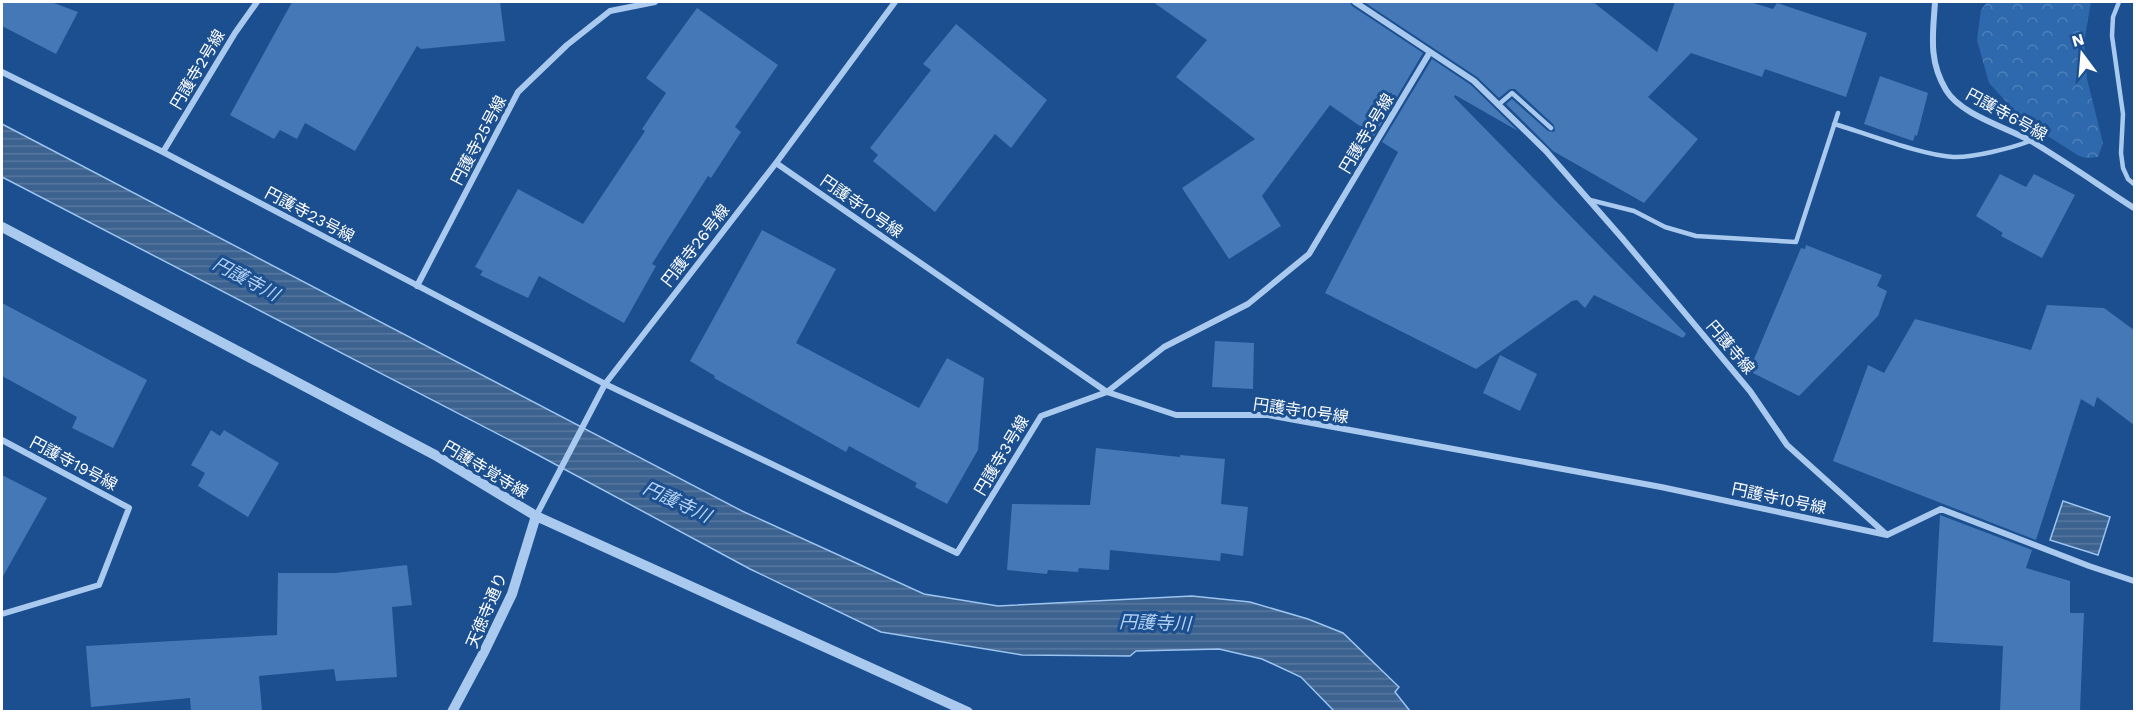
<svg xmlns="http://www.w3.org/2000/svg" width="2136" height="713" viewBox="0 0 2136 713" font-family="'Work Sans','Noto Sans JP',sans-serif">
  <style>
    .forest { fill: url(#forest-crowns) }
    .water { fill: url(#water-rules); stroke: #9cc4f0; stroke-width: 1.5 }
    .building { fill: #4478b7 }
    .lines { fill: none; stroke-linecap: round; stroke-linejoin: round }
    .service { stroke: #a9c9ee; stroke-width: 4.5 }
    .minor { stroke: #a9c9ee; stroke-width: 6 }
    .tertiary { stroke: #a9c9ee; stroke-width: 10 }
    .labels { text-anchor: middle; stroke-width: 6; stroke-linejoin: round; paint-order: stroke }
    .street-label { font-size: 16px; fill: #fff; stroke: #1b4f8f }
    .water-label { font-size: 18px; font-style: italic; fill: #b5d3f5; stroke: #1b4f8f }
  </style>
  <defs>
    <pattern id="forest-crowns" width="20" height="18" patternUnits="userSpaceOnUse" patternTransform="scale(1.5)"><rect width="20" height="18" fill="#2e69ad"/><path d="M2 6a3 3 0 1 1 6 0M12 15a3 3 0 1 1 6 0" fill="none" stroke="#4d80b9"/></pattern>
    <pattern id="water-rules" width="6" height="5" patternUnits="userSpaceOnUse" patternTransform="scale(1.5)"><rect width="6" height="5" fill="#3c6290"/><path d="M0 2.5h6" fill="none" stroke="#597aa1"/></pattern>
  </defs>
  <rect width="100%" height="100%" fill="#1b4f8f"/>
  <path class="forest" d="M1987,2H2091L2084,42L2087,79L2103,143L2098,157L2087,158L2079,156L2024,121L1989,83L1977,40L1981,10Z"/>
  <path class="water" d="M2,124L742,511L924,594L998,606L1192,596L1250,602L1308,619L1343,633L1399,687L1395,692L1410,711H1334L1301,677L1262,659L1219,649L1136,651L1130,656L1022,655L881,632L750,569L525,448L2,177Z
    M2063,501L2110,517L2098,555L2050,540Z"/>
  <path class="building" d="M2,2H51L78,12L56,54L2,26Z
    M292,2H500L505,41L421,49L417,46L355,151L305,123L297,139L280,130L274,139L230,115Z
    M1153,2H1350L1352,6L1423,53L1374,136L1330,105L1262,196L1281,226L1229,259L1182,188L1255,139L1176,77L1207,40Z
    M1364,2H1593L1657,52L1675,2H1750L1773,9L1777,3L1867,33L1846,97L1765,69L1762,77L1691,53L1648,97L1698,139L1644,203L1553,151L1506,104L1512,99L1548,131L1552,132L1555,131L1554,125L1515,89H1510L1499,98L1477,77Z
    M697,8L778,65L735,127L741,132L711,178L708,176L652,264L656,266L624,323L539,276L528,298L480,275L483,271L475,267L518,189L583,224L645,131L642,129L666,93L646,78Z
    M956,24L1047,100L1011,148L995,134L935,212L873,161L878,155L870,148L931,70L923,64Z
    M1432,59L1471,85L1518,131L1455,95L1454,97L1686,334L1683,338L1594,295L1585,308L1577,300L1572,301L1476,369L1325,293L1398,152L1382,142Z
    M1880,76L1928,93L1917,136L1915,135L1913,141L1864,124Z
    M2000,174L2026,187L2034,174L2075,195L2042,258L2001,236L2003,233L1976,216Z
    M762,230L836,269L796,343L919,408L947,358L984,378L978,450L947,504L915,487L917,483L849,446L846,452L714,378L715,376L690,361Z
    M1806,245L1882,275L1877,286L1887,291L1878,316L1799,396L1749,371L1801,248L1805,249Z
    M2,303L147,380L113,448L72,428L77,417L2,376Z
    M2047,305L2104,308L2134,330V425L2097,397L2094,407L2081,399L2036,540L1833,461L1868,365L1884,373L1915,319L2031,350Z
    M1215,341L1254,343L1253,389L1212,387Z
    M1500,355L1537,374L1520,411L1483,393Z
    M211,430L220,436L224,430L279,463L248,517L198,486L205,473L191,465Z
    M1096,448L1180,457V455L1225,459L1221,504L1248,507L1243,556L1221,553L1220,561L1110,550L1109,570L1079,568L1078,572L1048,570L1047,574L1007,570L1012,504L1090,505Z
    M2,475L47,498L2,578Z
    M1940,515L2032,550L2026,568L2070,581V613H2084L2080,711H2000L2003,646L1933,642Z
    M407,565L412,605L392,607L397,677L336,681L334,669L259,676L262,711H191L190,698L91,707L86,646L277,635L278,573H335Z"/>
  <g class="lines">
    <path class="service" d="M2119,2L2113,17L2112,36L2123,114L2121,153L2123,168L2128,179L2134,184
      M1498,105L1512,93L1551,128
      M1834,124C1869,134 1918,154 1953,157C1972,158 2012,148 2030,141
      M1590,200L1634,211L1665,227L1696,236L1796,242L1838,113"/>
    <path class="minor" d="M1355,2L1474,81L1546,151L1622,238L1750,391L1787,445L1887,535L1941,509L2089,566L2134,581
      M1935,2C1933,34 1928,60 1946,90C1961,115 2006,127 2031,141C2066,162 2100,186 2134,208
      M2,72L163,152L605,384L957,553L1041,416L1107,392L1164,347L1248,304L1309,254L1430,52
      M163,152L235,33L257,2
      M776,163L1107,392L1176,415H1268L1661,487L1887,535
      M417,286L518,92L567,45L610,11L655,2
      M2,440L129,508L99,585L2,614
      M536,516L605,384L776,163L895,2"/>
    <path class="tertiary" d="M2,227L435,455L536,516L968,712
      M452,712L483,654L512,594L536,516"/>
  </g>
  <g class="labels">
    <g class="street-label">
      <text transform="translate(197 69) rotate(-59)" y="6">円護寺2号線</text>
      <text transform="translate(2007 114) rotate(29)" y="6">円護寺6号線</text>
      <text transform="translate(1366 133) rotate(-59)" y="6">円護寺3号線</text>
      <text transform="translate(478 140) rotate(-62)" y="6">円護寺25号線</text>
      <text transform="translate(862 206) rotate(35)" y="6">円護寺10号線</text>
      <text transform="translate(310 214) rotate(28)" y="6">円護寺23号線</text>
      <text transform="translate(695 245) rotate(-52)" y="6">円護寺26号線</text>
      <text transform="translate(1731 347) rotate(50)" y="6">円護寺線</text>
      <text transform="translate(1301 410) rotate(8)" y="6">円護寺10号線</text>
      <text transform="translate(1001 455) rotate(-59)" y="6">円護寺3号線</text>
      <text transform="translate(74 463) rotate(28)" y="6">円護寺19号線</text>
      <text transform="translate(486 469) rotate(31)" y="6">円護寺覚寺線</text>
      <text transform="translate(1779 498) rotate(12)" y="6">円護寺10号線</text>
      <text transform="translate(486 610) rotate(-67)" y="6">天徳寺通り</text>
    </g>
    <g class="water-label">
      <text transform="translate(246 279) rotate(28)" y="6">円護寺川</text>
      <text transform="translate(677 502) rotate(25)" y="6">円護寺川</text>
      <text transform="translate(1155 623) rotate(2)" y="6">円護寺川</text>
    </g>
  </g>
  <rect width="2136" height="713" fill="none" stroke="#ffffff" stroke-width="6"/>
  <g transform="translate(2082 54) rotate(344)" stroke="#1b4f8f" stroke-width="4.5" paint-order="stroke">
  <path d="M0-4.5L10 22L0 15L-10 22Z" fill="#ffffff"/>
  <text y="-9" font-size="16" font-weight="bold" text-anchor="middle" fill="#ffffff">N</text>
  </g>
</svg>
